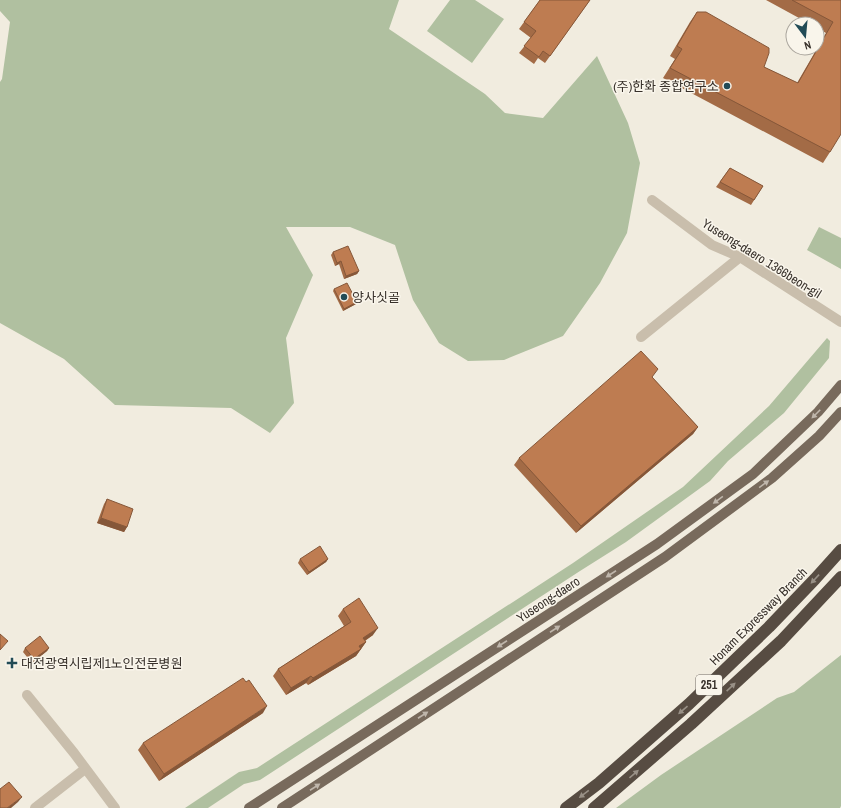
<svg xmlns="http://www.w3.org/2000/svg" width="841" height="808" viewBox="0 0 841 808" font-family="'Archivo Narrow','Noto Sans KR',sans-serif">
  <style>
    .green { fill: #b0c0a0 }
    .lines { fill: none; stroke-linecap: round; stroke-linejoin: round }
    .minor { stroke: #c9beac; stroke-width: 10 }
    .major { stroke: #786a5c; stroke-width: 10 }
    .highway { stroke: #574c42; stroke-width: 12 }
    .wall { fill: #a36b46 }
    .shaded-wall { fill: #855739 }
    .building { fill: #be7c51; stroke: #855739 }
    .oneway { fill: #bfb6ab }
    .oneway2 { fill: #989086 }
    .poi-dot { fill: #224b56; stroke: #f9f5eb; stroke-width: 1.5 }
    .labels { text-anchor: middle; stroke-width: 3; stroke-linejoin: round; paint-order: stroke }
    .shield { fill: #f9f5eb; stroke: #716b64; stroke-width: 1 }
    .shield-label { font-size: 12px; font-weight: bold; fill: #37302a }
    .poi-label { font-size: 13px; fill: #37302a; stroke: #f9f5eb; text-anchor: start }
    .street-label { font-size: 13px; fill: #37302a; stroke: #f9f5eb }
  </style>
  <rect width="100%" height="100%" fill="#f1ecdf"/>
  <path class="green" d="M0,0H399L389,29L485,94L505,113L543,118L597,56L628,123L640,163L627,233L600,283L563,336L504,360L468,361L439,343L413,300L395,245L350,227H286L313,275L286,338L294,403L270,433L231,408L115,405L64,359L0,323V82L2,79L10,22L0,11Z
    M450,0H475L504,19L472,63L427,31Z
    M819,227L841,238V269L807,250Z
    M827,338L830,341L829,358L784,413L728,461L710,481L626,542L580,571L260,780L244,784L208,808H185L239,772L257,768L573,563L683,487L769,406Z
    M841,655V806L840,808H616L661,775L777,698L794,692Z"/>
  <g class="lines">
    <path class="minor" d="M652,200L712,245L740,257L841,322
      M641,337L740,257
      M27,695L74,753L115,808
      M35,808L85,769"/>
    <path class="major" d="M249,808L657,544L753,474L818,412L841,385
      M282,808L665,557L772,478L819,436L841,412"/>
    <path class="highway" d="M566,808L599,783L689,704L769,627L815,579L841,550
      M594,808L691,724L781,641L841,577"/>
  </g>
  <path class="wall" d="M540,0H590L545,63L538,58L534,64L519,53L531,38L519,29Z
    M766,0H841L830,152L823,163L663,78L675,59L670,56L690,22L697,12L764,67L797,83L826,33L817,28V24H810Z
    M730,168L763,186L751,205L716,187Z
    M333,252L359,271L357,274L344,279L339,264L335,266L331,255Z
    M334,289L357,302L356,304L343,311L333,291Z
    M652,377L698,427L693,434L576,533L514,465L519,458Z
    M107,499L127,527L124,532L97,523L104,504Z
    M300,559H328L326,562L307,575L298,563Z
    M343,609L373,635L365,641L366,642L356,656L308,685L306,683L286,695L273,676L278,669L344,626L338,616Z
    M25,648H49L47,651L32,663L23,652Z
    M263,713L159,781L138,750L143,743Z"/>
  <path class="shaded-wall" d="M341,261L339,264L335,266L337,263Z
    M359,271L357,274L344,279L346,276Z
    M357,302L356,304L343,311L344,309Z
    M698,427L693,434L576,533L581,526Z
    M101,518L127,527L124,532L97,523Z
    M328,559L326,562L307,575L309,572Z
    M378,628L373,635L358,645L363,638Z
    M366,642L356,656L308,685L313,678L359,646Z
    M49,648L47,651L32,663L34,659Z
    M311,676L306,683L286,695L291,688Z
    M267,706L263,713L159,781L164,774Z
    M22,797L18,802L11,808H7Z"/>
  <path class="building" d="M540,0H590L550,56L543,51L539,57L524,46L536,31L524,22Z
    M792,0H841V134L830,152L670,68L682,49L677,46L697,12H706L769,48V53L764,67L798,83L833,22Z
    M730,168L763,186L754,200L720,182Z
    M348,246L359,271L346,276L341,261L337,263L333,252Z
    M347,283L357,302L344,309L334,289Z
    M641,351L658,369L652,377L698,427L581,526L519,458Z
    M107,499L133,509L127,527L101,518Z
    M320,546L328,559L309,572L300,559Z
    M359,598L378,628L363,638L366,642L359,646L361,649L313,678L311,676L291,688L278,669L351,622L343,609Z
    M0,634L8,641L0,650Z
    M40,636L49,648L34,659L25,648Z
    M243,678L246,682L249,680L267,706L164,774L143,743Z
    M9,782L22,797L7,808H0V789Z"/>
  <defs><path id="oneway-solid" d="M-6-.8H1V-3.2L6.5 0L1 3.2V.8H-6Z"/></defs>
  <g class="oneway">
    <use href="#oneway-solid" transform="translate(816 414) rotate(135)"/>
    <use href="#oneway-solid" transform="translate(764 484) rotate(-36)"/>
    <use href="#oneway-solid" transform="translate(718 500) rotate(144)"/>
    <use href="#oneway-solid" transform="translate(611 574) rotate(147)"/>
    <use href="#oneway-solid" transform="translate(555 629) rotate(-33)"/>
    <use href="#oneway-solid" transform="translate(502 644) rotate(147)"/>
    <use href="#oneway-solid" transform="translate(423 715) rotate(-33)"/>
    <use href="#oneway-solid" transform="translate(315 787) rotate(-33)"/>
  </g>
  <g class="oneway2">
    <use href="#oneway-solid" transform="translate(815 579) rotate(133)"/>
    <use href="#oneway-solid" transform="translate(731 687) rotate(-43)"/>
    <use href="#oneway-solid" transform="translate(683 710) rotate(139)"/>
    <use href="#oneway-solid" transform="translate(634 774) rotate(-41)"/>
    <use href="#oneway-solid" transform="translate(584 794) rotate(143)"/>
  </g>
  <g class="poi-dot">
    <circle cx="727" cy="86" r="4"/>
    <circle cx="344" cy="297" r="4"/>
    <path d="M10 657h4v4h4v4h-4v4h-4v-4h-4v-4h4z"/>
  </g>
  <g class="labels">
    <rect class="shield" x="696" y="675" width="26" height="20" rx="3"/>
    <g class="shield-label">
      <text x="709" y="689">251</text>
    </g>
    <g class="poi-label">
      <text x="719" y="91" text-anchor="end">(주)한화 종합연구소</text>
      <text x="352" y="302">양사싯골</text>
      <text x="21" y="668">대전광역시립제1노인전문병원</text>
    </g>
    <g class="street-label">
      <text transform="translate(762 258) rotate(32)" y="5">Yuseong-daero 1366beon-gil</text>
      <text transform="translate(548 599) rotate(-33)" y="5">Yuseong-daero</text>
      <text transform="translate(758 616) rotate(-45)" y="5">Honam Expressway Branch</text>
    </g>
  </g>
  <g transform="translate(805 36) rotate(164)"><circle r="19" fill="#f9f5eb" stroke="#aba69e"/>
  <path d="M0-3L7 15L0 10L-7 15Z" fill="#224b56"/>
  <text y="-6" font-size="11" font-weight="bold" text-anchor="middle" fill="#37302a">N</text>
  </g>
</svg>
